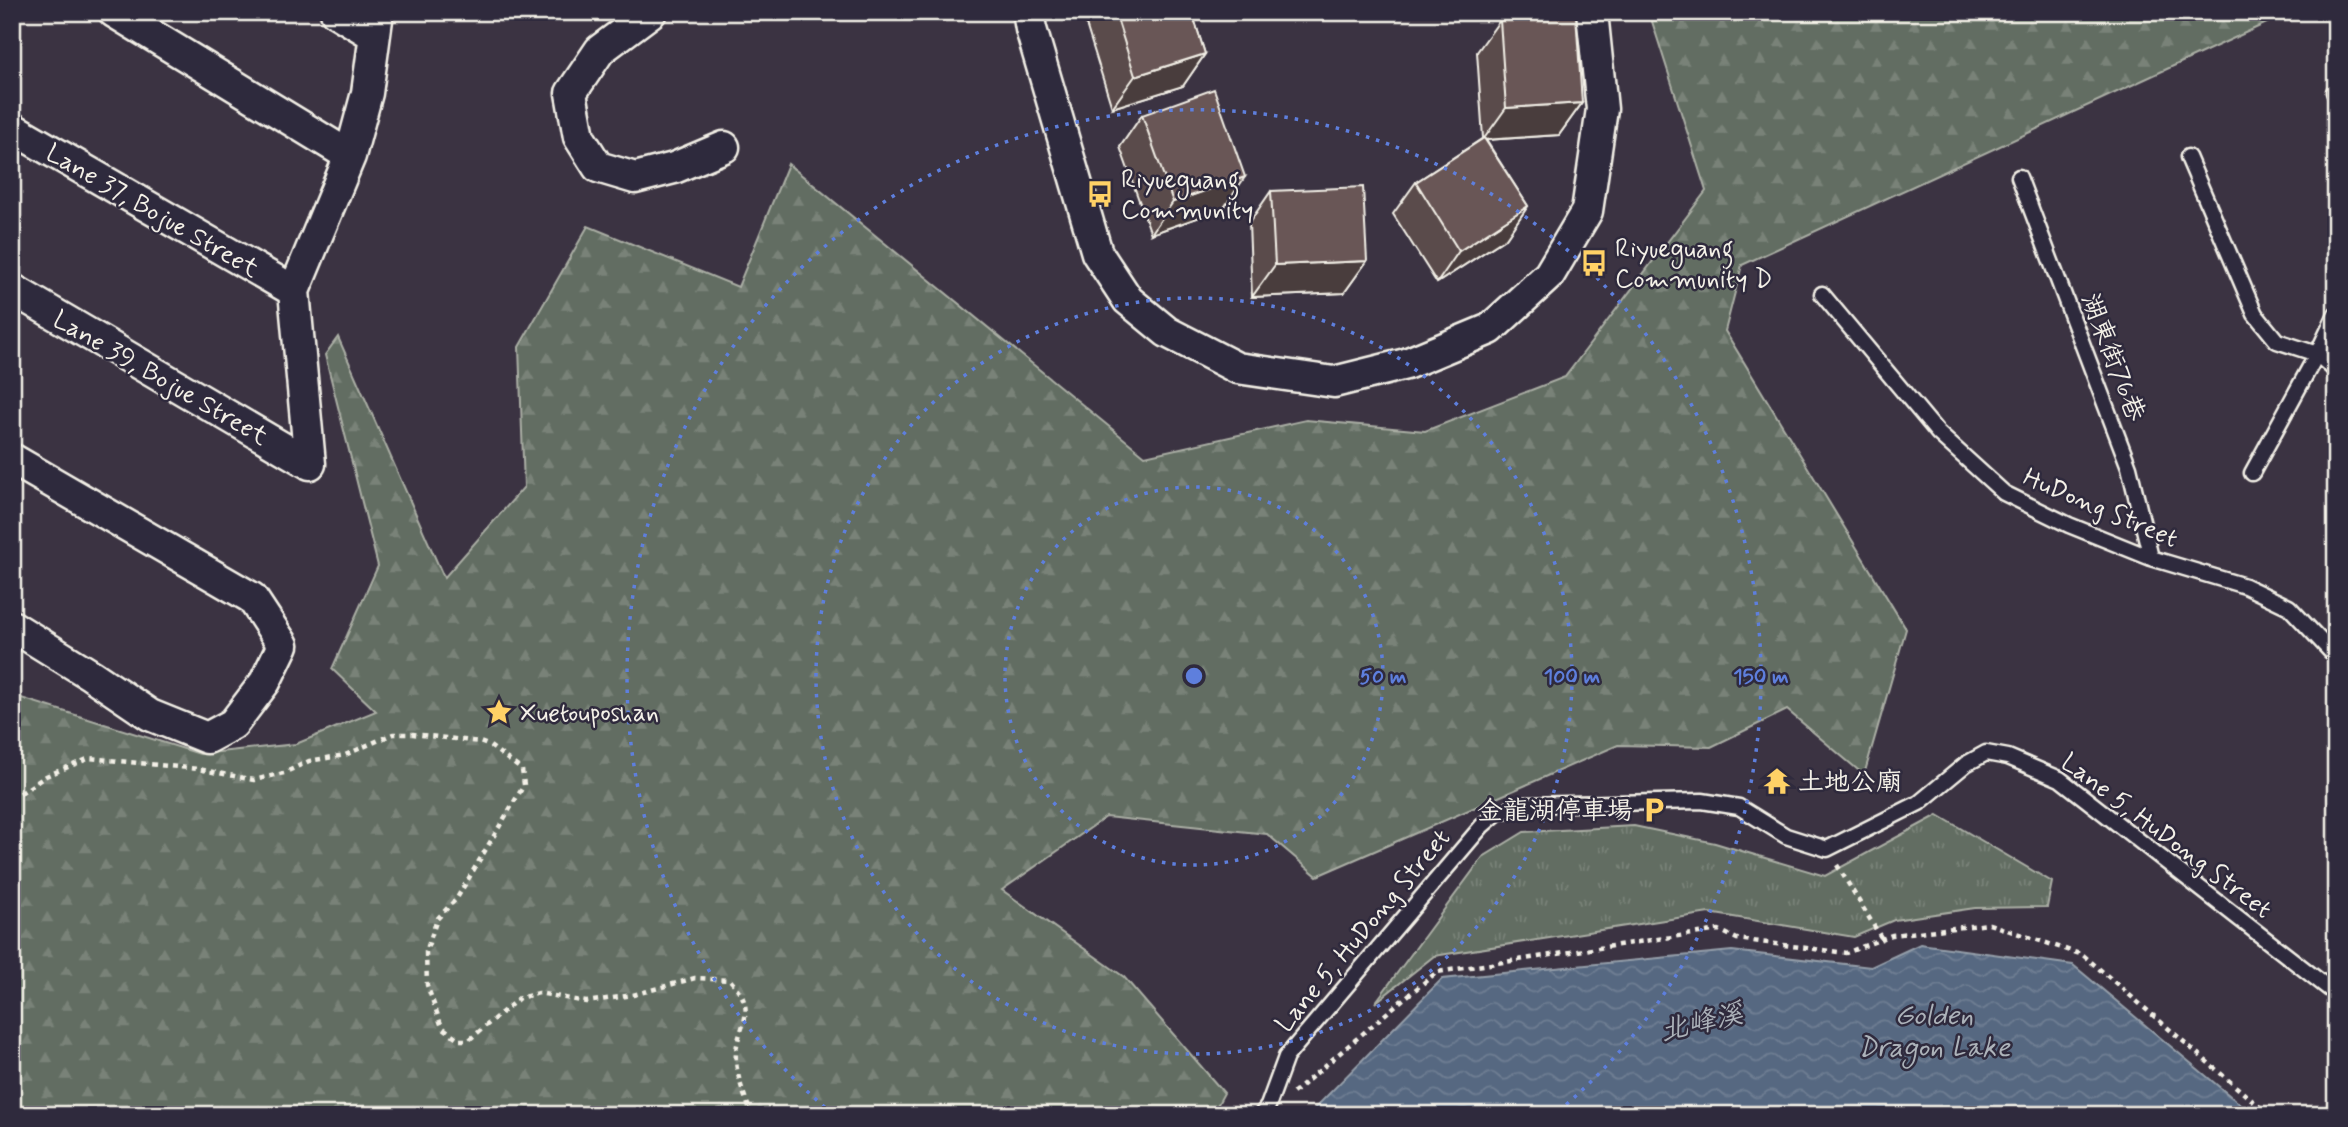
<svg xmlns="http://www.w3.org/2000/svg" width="2348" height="1127" viewBox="0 0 2348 1127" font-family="Mynerve,'LXGW WenKai TC',sans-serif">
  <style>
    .grass { fill: url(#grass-tufts); stroke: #abafa5; stroke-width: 2 }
    .forest { fill: url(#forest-firs); stroke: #abafa5; stroke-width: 2 }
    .water { fill: url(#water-waves); stroke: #959faa; stroke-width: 2 }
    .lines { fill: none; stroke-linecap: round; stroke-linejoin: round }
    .lane-casing { stroke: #f4f1e8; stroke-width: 19 }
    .street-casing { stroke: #f4f1e8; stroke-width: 35 }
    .path { stroke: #f4f1e8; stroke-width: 4.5; stroke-dasharray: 5 5; stroke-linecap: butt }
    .lane { stroke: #2f2a3d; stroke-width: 14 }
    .street { stroke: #2f2a3d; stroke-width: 30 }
    .wall { fill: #5a4b4b; stroke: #f4f1e8; stroke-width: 2 }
    .shaded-wall { fill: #4a3d3d; stroke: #f4f1e8; stroke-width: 2 }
    .building { fill: #695757; stroke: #f4f1e8; stroke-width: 2 }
    .ring { fill: none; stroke: #5e7fdd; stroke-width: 3.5; stroke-dasharray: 3.5 7 }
    .labels { text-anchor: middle; stroke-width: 5; stroke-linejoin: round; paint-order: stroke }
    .poi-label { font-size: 26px; fill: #f4f1e8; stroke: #2f2a3d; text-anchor: start }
    .street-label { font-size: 26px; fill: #f4f1e8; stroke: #2f2a3d }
    .water-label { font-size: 28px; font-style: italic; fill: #adb3ba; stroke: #2f2a3d }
    .centre { fill: #5e7fdd; stroke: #2f2a3d; stroke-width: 3.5 }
    .ring-label { font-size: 21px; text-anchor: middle; font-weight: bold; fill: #5e7fdd; stroke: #2f2a3d; stroke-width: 5; stroke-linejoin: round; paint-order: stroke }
  </style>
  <defs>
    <pattern id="grass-tufts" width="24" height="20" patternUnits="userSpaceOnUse" patternTransform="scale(1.75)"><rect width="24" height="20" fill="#626d62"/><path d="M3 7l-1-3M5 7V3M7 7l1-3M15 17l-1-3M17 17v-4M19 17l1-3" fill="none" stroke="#798278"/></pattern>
    <pattern id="forest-firs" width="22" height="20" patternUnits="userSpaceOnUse" patternTransform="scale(1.75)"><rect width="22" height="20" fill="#626d62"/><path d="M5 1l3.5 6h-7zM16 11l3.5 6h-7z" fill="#798278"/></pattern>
    <pattern id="water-waves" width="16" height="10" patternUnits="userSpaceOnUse" patternTransform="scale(1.75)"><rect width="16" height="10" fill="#566881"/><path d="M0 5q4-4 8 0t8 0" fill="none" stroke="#6f7e93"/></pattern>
  </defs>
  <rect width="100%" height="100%" fill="#3b3342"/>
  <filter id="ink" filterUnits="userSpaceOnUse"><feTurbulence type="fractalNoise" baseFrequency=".0143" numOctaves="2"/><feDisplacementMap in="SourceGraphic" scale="14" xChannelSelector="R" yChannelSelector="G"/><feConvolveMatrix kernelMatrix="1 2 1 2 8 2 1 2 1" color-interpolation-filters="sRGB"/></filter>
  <g filter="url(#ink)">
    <path class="grass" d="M1938,815L2052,882L2047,907L1975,908L1894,920L1854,937L1709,913L1434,956L1375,1003L1483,857L1524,832L1634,826L1715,843L1825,876Z"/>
    <path class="forest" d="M1649,12H2265L2271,21L1742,265L1725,331L1906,629L1864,775L1787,710L1711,747L1618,745L1317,876L1267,834L1106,817L1002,890L1124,977L1224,1093L1212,1115H12V695L200,754L296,744L376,711L332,669L378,566L325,355L338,337L444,578L524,487L519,347L588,226L738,287L788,164L1145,456L1306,420L1425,431L1565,377L1706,191Z"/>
    <path class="water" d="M1920,944L2073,965L2253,1115H1312L1315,1108L1442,979L1732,951L1871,967Z"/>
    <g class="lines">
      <defs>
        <path id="lane" d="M2334,92L2336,96
          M2188,157L2255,314L2277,341L2317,354L2336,371
          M2019,177L2129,467L2151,558
          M1822,294L1938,433L2004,493L2069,525L2151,558L2245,586L2289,607L2336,657
          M2252,473L2317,354L2336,314
          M1261,1115L1268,1106L1286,1057L1482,826L1497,813L1523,805L1702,801L1739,807L1786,836L1827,849L1919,803L1966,764L1986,753L2008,757L2060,779L2336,994"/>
        <path id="street" d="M114,12L350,156
          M336,12L374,35
          M651,12L600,50L571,93L579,137L598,167L635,178L674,168L724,147
          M1028,12L1031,29L1097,253L1128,300L1167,332L1237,368L1334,382L1406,364L1490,329L1549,275L1587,211L1602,109L1592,12
          M12,128L294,291
          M12,289L310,464
          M12,459L252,598L283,645L265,682L233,724L207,738L150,715L91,675L12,626
          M310,464L294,291L350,156L367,93L378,12"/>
      </defs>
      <use href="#lane" class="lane-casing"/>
      <use href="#street" class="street-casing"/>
      <path class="path" d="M12,799L46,776L90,758L198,769L254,780L284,773L309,761L345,755L393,734H413L480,742L490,746L522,770L524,785L457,898L437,919L426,952L427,985L442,1027L460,1040H469L519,998L539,993L586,1002L633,995L695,978L730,980C763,1015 733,1026 736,1062C738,1080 745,1098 752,1115
        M1837,865L1882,939
        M1293,1093L1395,1006L1437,972L1719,930L1737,939L1846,953L1892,935L1989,924L2083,955L2269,1115"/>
      <use href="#lane" class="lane"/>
      <use href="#street" class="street"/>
    </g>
    <path class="wall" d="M1088,12H1192L1205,54L1183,86L1112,108L1084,18Z
      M1500,20L1582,103L1559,135L1486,140L1528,206L1506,238L1437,283L1393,214L1416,182L1483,138L1477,52Z
      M1142,115L1223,209L1151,234L1120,147Z
      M1271,191L1367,261L1344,293L1252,297L1249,223Z"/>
    <path class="shaded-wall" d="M1205,54L1183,86L1112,108L1135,76Z
      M1582,103L1559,135L1483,140L1506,108Z
      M1245,177L1223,209L1151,234L1173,202Z
      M1528,206L1506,238L1437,283L1459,251Z
      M1367,261L1344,293L1252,297L1275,265Z"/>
    <path class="building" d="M1115,12H1192L1205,54L1135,76Z
      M1576,15L1582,103L1506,108L1500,20Z
      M1214,89L1245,177L1173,202L1142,115Z
      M1484,138L1528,206L1459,251L1416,182Z
      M1363,187L1367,261L1275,265L1271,191Z"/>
  </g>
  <g class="ring">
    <circle cx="1194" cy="676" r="189"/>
    <circle cx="1194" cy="676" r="378"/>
    <path d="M833 1114A567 567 0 1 1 1555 1114"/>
  </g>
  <defs>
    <symbol id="bus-bare" viewBox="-9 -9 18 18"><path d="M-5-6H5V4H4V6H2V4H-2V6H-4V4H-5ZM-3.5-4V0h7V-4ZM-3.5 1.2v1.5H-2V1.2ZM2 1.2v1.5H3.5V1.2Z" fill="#ffd166" stroke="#2f2a3d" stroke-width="2.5" paint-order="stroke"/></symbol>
    <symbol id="sight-bare" viewBox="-9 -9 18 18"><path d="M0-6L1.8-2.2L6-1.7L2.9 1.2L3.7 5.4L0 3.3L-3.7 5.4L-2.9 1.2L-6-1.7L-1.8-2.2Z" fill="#ffd166" stroke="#2f2a3d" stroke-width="2.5" paint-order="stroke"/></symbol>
    <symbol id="temple-bare" viewBox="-9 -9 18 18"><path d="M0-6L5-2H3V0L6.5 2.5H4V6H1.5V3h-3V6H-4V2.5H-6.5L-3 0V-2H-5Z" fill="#ffd166" stroke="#2f2a3d" stroke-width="2.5" paint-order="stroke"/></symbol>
    <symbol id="parking-bare" viewBox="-9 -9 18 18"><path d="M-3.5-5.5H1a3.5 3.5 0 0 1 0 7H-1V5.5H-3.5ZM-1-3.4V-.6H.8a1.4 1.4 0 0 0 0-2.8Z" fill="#ffd166" stroke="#2f2a3d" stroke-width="2.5" paint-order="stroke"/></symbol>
  </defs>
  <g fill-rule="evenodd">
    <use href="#bus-bare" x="1081" y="175" width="38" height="38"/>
    <use href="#bus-bare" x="1575" y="244" width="38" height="38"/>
    <use href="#sight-bare" x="480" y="693" width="38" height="38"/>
    <use href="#temple-bare" x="1758" y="762" width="38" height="38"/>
    <use href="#parking-bare" x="1635" y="791" width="38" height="38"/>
  </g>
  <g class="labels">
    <g class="poi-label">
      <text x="1121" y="188">Riyueguang<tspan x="1121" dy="30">Community</tspan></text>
      <text x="1615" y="257">Riyueguang<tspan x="1615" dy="30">Community D</tspan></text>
      <text x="520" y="721">Xuetouposhan</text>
      <text x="1798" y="790">土地公廟</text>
      <text x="1633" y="819" text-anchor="end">金龍湖停車場</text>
    </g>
    <g class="street-label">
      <text transform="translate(153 210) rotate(30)" y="9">Lane 37, Bojue Street</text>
      <text transform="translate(2114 357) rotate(69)" y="9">湖東街76巷</text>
      <text transform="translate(161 377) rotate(30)" y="9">Lane 39, Bojue Street</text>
      <text transform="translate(2101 507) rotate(23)" y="9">HuDong Street</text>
      <text transform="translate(2167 835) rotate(37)" y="9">Lane 5, HuDong Street</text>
      <text transform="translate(1362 930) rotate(-50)" y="9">Lane 5, HuDong Street</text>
    </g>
    <g class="water-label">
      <text x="1934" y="1024">Golden<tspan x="1934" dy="32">Dragon Lake</tspan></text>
      <text transform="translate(1701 1021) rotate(-13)" y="10">北峰溪</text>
    </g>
  </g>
  <circle cx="1194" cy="676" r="10" class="centre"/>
  <g class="ring-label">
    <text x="1383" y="683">50 m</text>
    <text x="1572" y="683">100 m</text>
    <text x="1761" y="683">150 m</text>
  </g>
  <rect width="2348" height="1127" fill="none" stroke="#2f2a3d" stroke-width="42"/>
  <rect x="21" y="21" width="2306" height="1085" fill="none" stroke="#f4f1e8" stroke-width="2.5" filter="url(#ink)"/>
</svg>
